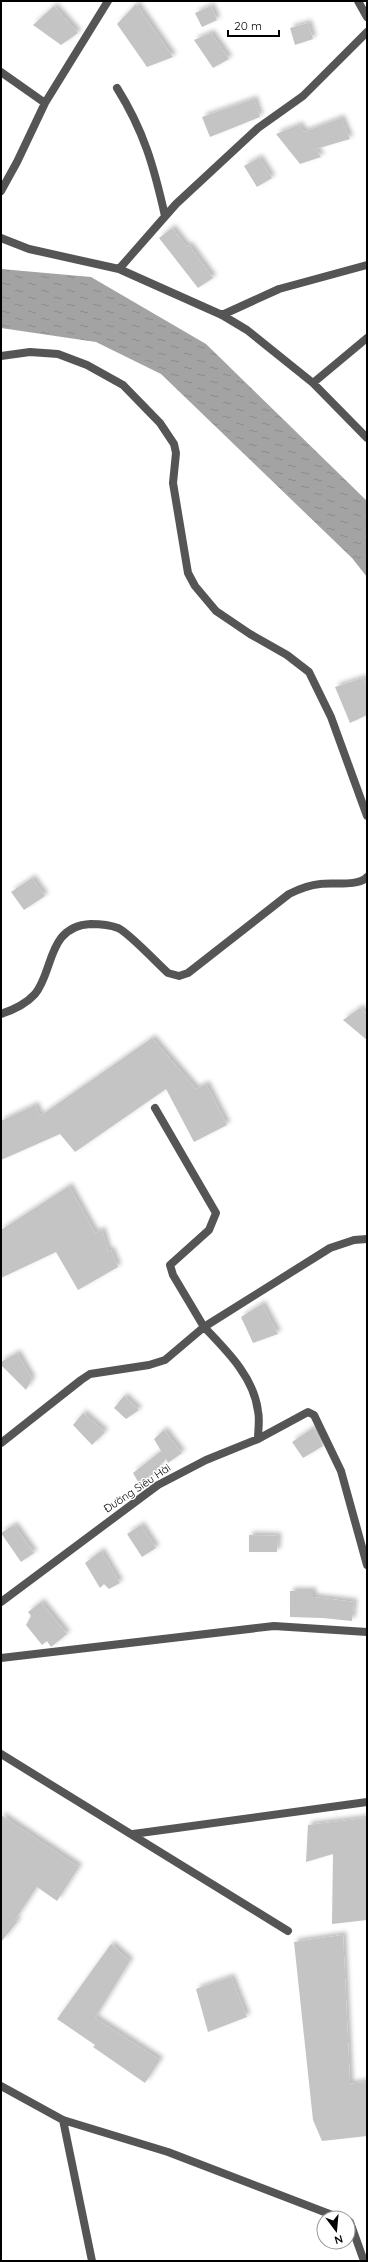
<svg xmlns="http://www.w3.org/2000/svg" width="368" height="2262" viewBox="0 0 368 2262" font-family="Quicksand,sans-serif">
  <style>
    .water { fill: url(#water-ripples) }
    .building { fill: #c4c4c4; filter: url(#shadow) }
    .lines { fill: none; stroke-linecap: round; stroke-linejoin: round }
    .lane { stroke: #555; stroke-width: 8 }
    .street { stroke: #555; stroke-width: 8 }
    .labels { text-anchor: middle; stroke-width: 3; stroke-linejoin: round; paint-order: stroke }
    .street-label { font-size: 11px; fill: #000; stroke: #fff }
  </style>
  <defs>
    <pattern id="water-ripples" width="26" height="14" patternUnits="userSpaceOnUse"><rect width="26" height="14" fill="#a3a3a3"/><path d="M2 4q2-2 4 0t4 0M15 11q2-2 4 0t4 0" fill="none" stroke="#8b8b8b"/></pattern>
    <filter id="shadow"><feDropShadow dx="3.5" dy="-3.5" stdDeviation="2" flood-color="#0004"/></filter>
  </defs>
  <rect width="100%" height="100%" fill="#fff"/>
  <path class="water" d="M1,269L91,277L206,344L367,501V577L352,558L161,374L96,342L1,328Z"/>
  <path class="building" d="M136,4L173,57L147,67L117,24Z
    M54,6L78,33L61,45L33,25Z
    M211,6L217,20L202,27L195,13Z
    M308,23L313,39L295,45L290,28Z
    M211,33L229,59L213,68L194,40Z
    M254,99L260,117L210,137L202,117Z
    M341,118L350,139L316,149L321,157L300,164L276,134L299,125L304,132Z
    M259,158L272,178L257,187L244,166Z
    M172,228L187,247L189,245L213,278L198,288L159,238Z
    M363,678L367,687V715L350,723L335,687Z
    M32,878L45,896L24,910L11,892Z
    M360,1008L367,1014V1040L343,1020Z
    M152,1038L196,1089L206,1084L227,1125L194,1142L166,1089L75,1152L60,1134L1,1160V1121L35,1105L40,1116Z
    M69,1186L95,1233L102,1230L108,1251L111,1250L118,1267L78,1290L56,1252L1,1278V1230Z
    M262,1304L278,1334L253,1343L241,1317Z
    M17,1353L32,1379L26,1390L1,1365V1362Z
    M124,1396L139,1410L126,1419L114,1408Z
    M83,1413L105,1432L92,1445L73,1425Z
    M313,1428L323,1446L303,1458L292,1442Z
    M164,1430L182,1453L168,1463L166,1459L141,1487L133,1473L161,1451L154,1439Z
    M14,1525L34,1553L21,1562L1,1533Z
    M141,1525L156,1548L142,1557L127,1534Z
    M249,1535L278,1536L277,1552H249Z
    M101,1551L120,1583L109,1589L104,1584L100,1588L85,1563Z
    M290,1591H313V1597L354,1602L352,1621L323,1618L290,1617Z
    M41,1602L67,1634L51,1647L47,1641L42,1645L26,1625L31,1616L28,1612Z
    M1,1815L79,1867L57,1901L37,1887L15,1920L18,1921L1,1942Z
    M367,1818V1920L332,1924L333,1854L306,1862L308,1825Z
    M343,1935L350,2084L367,2082V2136L322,2141L313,2120L294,1942Z
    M111,1944L130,1961L95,2018L160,2060L145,2083L93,2047L95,2045L57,2019Z
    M231,1977L247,2017L208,2032L196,1989Z"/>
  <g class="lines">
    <path class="lane" d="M155,1108L216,1213L209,1230L170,1265L173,1275L204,1327"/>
    <path class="street" d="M358,1L367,17
      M1,72L45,103
      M117,88C144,131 154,167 165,216
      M1,191L17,162L45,103L108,1
      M1,238L29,249L119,269L222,315L247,330L313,383L367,438
      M119,269L176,204L258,128L303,96L367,32
      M222,315L279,289L367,265
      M1,356L30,352L58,354L87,365L123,385L160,423L174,444L176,453L173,483L188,573L195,586L216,611L250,634L287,655L309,672L331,717L367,816
      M313,383L367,338
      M1,1014C13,1010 26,1004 35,994C54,971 47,926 91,924C99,924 110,925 118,928C128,932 158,964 168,973L179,976L188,973L289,894C299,889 309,885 320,884C333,882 357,887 367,877
      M204,1327C226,1350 254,1377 258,1411C260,1420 258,1430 258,1439
      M1,1443L81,1380L90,1374L149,1365L165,1360L204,1327L330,1248L354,1240L367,1239
      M1,1602L158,1485L206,1460L258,1439L308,1412L314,1415L341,1471L367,1565
      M1,1658L274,1626L367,1632
      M1,1754L288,1931
      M133,1834L367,1802
      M1,2086L63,2120L168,2152L340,2218
      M63,2120L92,2261
      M348,2221L350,2222L364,2261"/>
  </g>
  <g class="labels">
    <g class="street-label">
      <text transform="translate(137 1488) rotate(-34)" y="4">Đường Siêu Hài</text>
    </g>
  </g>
  <rect width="368" height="2262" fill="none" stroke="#000000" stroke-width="4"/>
  <g transform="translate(336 2230) rotate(164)"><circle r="19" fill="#ffffff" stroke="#999999"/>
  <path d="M0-3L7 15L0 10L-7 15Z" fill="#000000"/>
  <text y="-6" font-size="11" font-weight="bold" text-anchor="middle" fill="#000000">N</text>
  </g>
  <path d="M228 30v6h51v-6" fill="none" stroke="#000000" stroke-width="2"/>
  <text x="234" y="30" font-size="12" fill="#000000" stroke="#ffffff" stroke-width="3" paint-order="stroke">20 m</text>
</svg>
